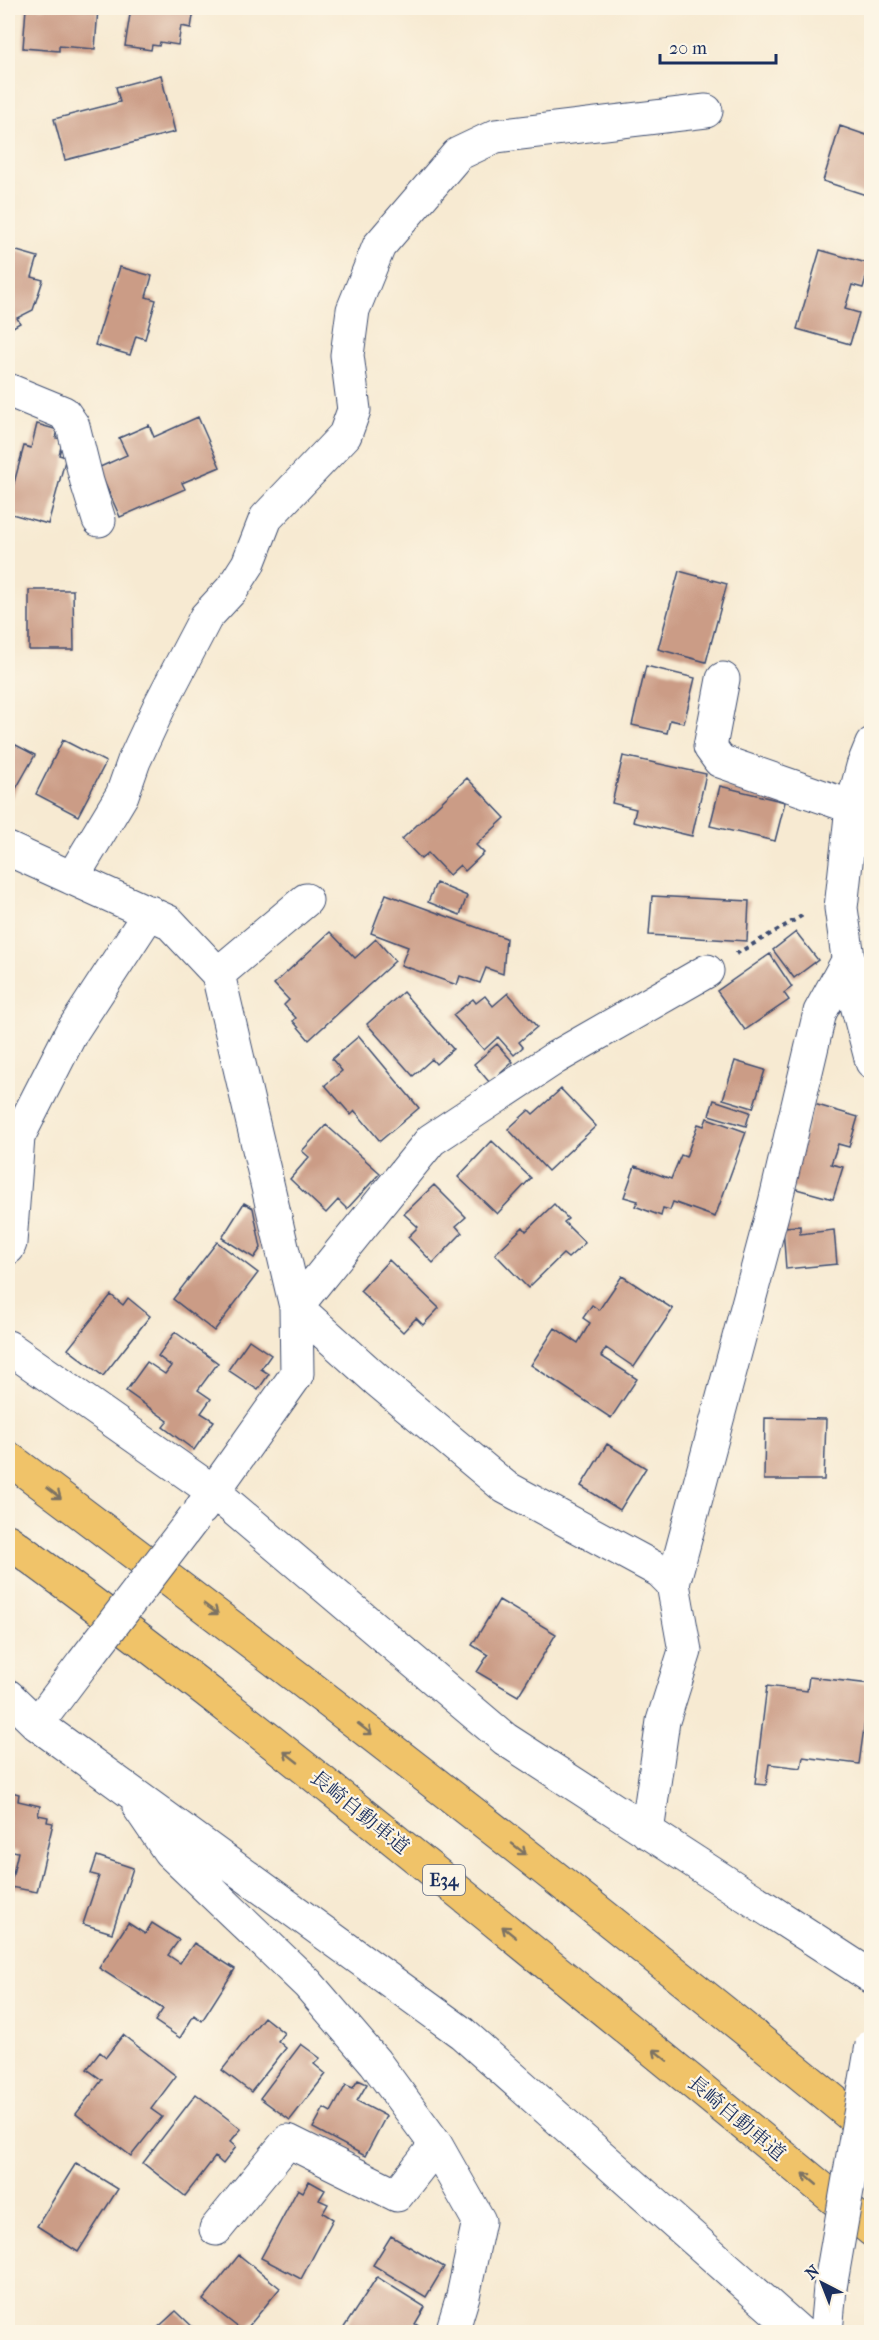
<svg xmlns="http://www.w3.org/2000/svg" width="879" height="2340" viewBox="0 0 879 2340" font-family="'IM FELL French Canon','Noto Serif JP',serif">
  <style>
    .building { fill: #cb9c86 }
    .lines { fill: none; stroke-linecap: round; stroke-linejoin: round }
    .minor-casing { stroke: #3c4b6f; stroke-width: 35 }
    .highway-casing { stroke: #3c4b6f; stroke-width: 35 }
    .path { stroke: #3c4b6f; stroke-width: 4; stroke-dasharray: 4.5 4.5; stroke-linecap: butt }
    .minor { stroke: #fff; stroke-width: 33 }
    .highway { stroke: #f0c369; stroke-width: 33 }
    .minor-bridge-casing { stroke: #3c4b6f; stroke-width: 35; stroke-linecap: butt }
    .minor-bridge { stroke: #fff; stroke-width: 33 }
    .oneway { stroke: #7b7263 }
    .labels { text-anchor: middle; stroke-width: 4.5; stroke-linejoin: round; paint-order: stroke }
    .shield { fill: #fcf5e5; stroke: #5e6a86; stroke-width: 1.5 }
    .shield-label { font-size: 18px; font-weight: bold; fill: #1b2f5e }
    .street-label { font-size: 20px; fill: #1b2f5e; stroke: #fcf5e5 }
  </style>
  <rect width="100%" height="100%" fill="#fcf5e5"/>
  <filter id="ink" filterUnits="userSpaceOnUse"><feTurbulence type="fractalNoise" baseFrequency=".0167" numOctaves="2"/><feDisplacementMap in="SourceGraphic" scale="12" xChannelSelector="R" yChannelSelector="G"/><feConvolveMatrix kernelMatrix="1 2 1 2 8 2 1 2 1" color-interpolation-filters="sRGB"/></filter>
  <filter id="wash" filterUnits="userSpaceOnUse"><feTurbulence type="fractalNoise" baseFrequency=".008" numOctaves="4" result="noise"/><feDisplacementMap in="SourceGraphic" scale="24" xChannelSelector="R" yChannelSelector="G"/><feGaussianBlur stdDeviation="1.35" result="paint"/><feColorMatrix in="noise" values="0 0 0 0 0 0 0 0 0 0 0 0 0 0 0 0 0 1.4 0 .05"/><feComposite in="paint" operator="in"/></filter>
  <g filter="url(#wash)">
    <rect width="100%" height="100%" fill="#f7ead2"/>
    <g id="blocks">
      <path class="building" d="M26,8H98L95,49L59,46V51L23,48Z
        M131,8H204V12L194,10L191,28L181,26L178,45L160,42L159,46L152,45L151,50L125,46Z
        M161,75L175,132L65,160L54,119L120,102L116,87Z
        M840,126L872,137V197L823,181Z
        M10,249L38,257L32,277L43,280L33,310L17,318L20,323L8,330V257Z
        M820,250L870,264L863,288L852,285L845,309L859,313L850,344L797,329Z
        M120,267L152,276L146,297L156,300L145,339L136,336L130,355L95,345Z
        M198,417L220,467L182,483L185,489L120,517L98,468L127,455L119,438L149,425L154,437Z
        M37,424L58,430L56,438L63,439L59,455L66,457L48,524L8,513V505L24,446L31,448Z
        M679,571L727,584L706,662L658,649Z
        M29,590H73L74,650H29Z
        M646,666L695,678L684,723L670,720L667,733L632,725Z
        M63,740L106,762L78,816L36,794Z
        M12,743L35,755L8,803V751Z
        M623,756L706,774L692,836L633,822L636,809L612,803Z
        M467,778L505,818L476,845L484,853L465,871L460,865L449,875L428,853L421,859L402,839Z
        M720,786L785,802L775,841L710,826Z
        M436,883L467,896L460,915L428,902Z
        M386,894L506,938L503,974L486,968L480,983L460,976L457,985L401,965L408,947L371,933Z
        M652,896L749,901L747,941L649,935Z
        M330,932L355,958L376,939L395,961L309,1040L293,1021L296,1018L284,1005L289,1000L274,984Z
        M796,932L818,960L794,978L773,950Z
        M770,954L792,987L784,993L789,1000L745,1030L717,991Z
        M403,992L453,1049L436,1064L432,1059L413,1076L367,1024Z
        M508,993L537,1027L519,1042L523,1047L514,1055L498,1037L484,1050L453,1015L473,999L476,1003L485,996L493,1006Z
        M359,1036L419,1108L380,1141L355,1111L351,1115L325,1085L342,1071L332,1059Z
        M497,1044L513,1062L490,1083L474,1064Z
        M735,1061L765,1070L753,1108L723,1099Z
        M561,1089L596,1126L548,1171L508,1129L529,1110L533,1114Z
        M714,1100L750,1112L746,1126L709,1115Z
        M814,1104L858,1117L849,1147L838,1144L831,1164L843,1167L833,1199L789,1187Z
        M707,1118L746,1132L715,1217L673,1202L670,1210L663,1208L661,1216L635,1206L638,1201L624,1197L635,1166L671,1179L681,1155L686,1157L698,1124L704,1126Z
        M326,1125L380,1173L347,1209L338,1200L326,1213L290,1179L309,1157L302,1151Z
        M492,1141L531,1178L497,1214L458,1177Z
        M434,1185L466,1217L456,1226L462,1233L433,1263L408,1237L418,1227L404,1214Z
        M244,1203L253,1208L261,1248L254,1258L222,1238Z
        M554,1204L568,1219L564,1222L585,1243L568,1258L563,1254L528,1288L495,1254L523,1227L526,1231Z
        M800,1226V1234L834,1230L837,1264L786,1269L783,1227Z
        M217,1242L258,1273L214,1331L173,1299Z
        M389,1260L439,1308L423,1325L416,1318L403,1332L360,1291Z
        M622,1276L673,1309L634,1367L606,1348L601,1356L637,1379L611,1418L531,1365L555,1328L578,1343L590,1323L583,1318L592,1305L599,1310Z
        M111,1295L123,1305L128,1298L150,1316L103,1376L68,1349Z
        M175,1332L218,1363L198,1390L211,1399L201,1413L214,1421L194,1450L163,1427L168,1421L126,1391L147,1362L165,1374L171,1366L158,1356Z
        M249,1340L271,1355L261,1369L269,1374L258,1390L228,1370Z
        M765,1418L826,1419L824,1480H764Z
        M607,1444L646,1468L620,1510L581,1486Z
        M499,1600L556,1634L518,1696L477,1672L488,1655L472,1645Z
        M809,1677L870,1684L859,1764L803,1757L801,1768L769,1764L766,1785L755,1784L767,1686L807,1691Z
        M8,1791L19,1794L18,1801L40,1806L38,1815L48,1817L47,1822L53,1823L37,1892L10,1887L18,1852L8,1850Z
        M97,1856L133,1868L112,1933L83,1924L99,1876L91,1874Z
        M128,1923L145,1934L152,1923L179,1940L168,1955L180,1963L194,1943L235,1969L202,2021L194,2015L180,2038L155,2021L163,2009L99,1968Z
        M264,2017L284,2033L278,2041L286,2048L251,2092L222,2070Z
        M123,2035L176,2076L151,2109L162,2117L131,2156L76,2114L102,2080L87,2069L100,2052L106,2057Z
        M301,2044L320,2058L314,2064L326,2074L290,2120L260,2098Z
        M358,2080L367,2084L357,2101L386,2116L365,2156L313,2128L324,2108L331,2112L346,2085L353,2088Z
        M196,2094L241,2129L230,2142L236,2147L223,2164L215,2157L185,2196L143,2163Z
        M76,2163L118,2189L78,2252L37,2226Z
        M309,2181L325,2190L319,2200L328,2204L323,2213L333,2219L301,2279L261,2258L298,2189L303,2192Z
        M391,2236L444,2267L426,2297L373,2265Z
        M239,2255L280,2288L244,2332L203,2300Z
        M377,2277L425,2307L415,2324L422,2328L419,2332H341Z
        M176,2311L198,2332H153Z"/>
    </g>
  </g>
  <g filter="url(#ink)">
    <use href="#blocks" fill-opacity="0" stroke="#3c4b6f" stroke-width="1.5"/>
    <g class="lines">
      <defs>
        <path id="minor" d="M8,390L64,413L73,426L87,482L99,520
          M723,679L710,747L720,761L852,807
          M872,744L863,766L852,807L841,908L852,986L872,1062
          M8,849L169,922L218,974L296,1307L297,1374L201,1509
          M72,878L122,795L134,761L160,705L206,617L232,589L248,564L266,518L345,435L354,410L347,355L353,310L379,246L458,154L496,136L706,111
          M218,974L306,900
          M8,1248L10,1243L18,1137L71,1033L150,912
          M8,1347L214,1492L505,1739L872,1977
          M673,1584L775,1203L820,1012L848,961
          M8,1696L37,1724L462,2033L799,2332
          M37,1724L83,1663
          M139,1807L169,1851L308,1984L375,2062L436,2145L479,2221L463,2296L452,2332
          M647,1832L663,1721L685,1651L673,1584L660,1571L505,1487L377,1380L296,1307L431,1140L555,1058L707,971
          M216,2229L288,2141L397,2195L436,2145
          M826,2332L830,2288"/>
        <path id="highway" d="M8,1458C212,1611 415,1766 615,1925C701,1994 788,2062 872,2133
          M8,1541C162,1653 311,1772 459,1892C597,2004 735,2116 872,2230"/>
      </defs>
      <use href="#minor" class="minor-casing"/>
      <use href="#highway" class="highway-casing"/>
      <path class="path" d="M736,954L805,914"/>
      <use href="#minor" class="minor"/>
      <use href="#highway" class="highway"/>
      <defs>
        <path id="minor-bridge" d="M83,1663L194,1518
          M830,2288L872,2045"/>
      </defs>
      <use href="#minor-bridge" class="minor-bridge-casing"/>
      <use href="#minor-bridge" class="minor-bridge"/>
    </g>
    <defs><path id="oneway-shaft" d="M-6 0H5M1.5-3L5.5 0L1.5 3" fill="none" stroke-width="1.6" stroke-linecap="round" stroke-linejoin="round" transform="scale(1.5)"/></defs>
    <g class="oneway">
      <use href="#oneway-shaft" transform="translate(54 1493) rotate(37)"/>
      <use href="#oneway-shaft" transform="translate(211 1609) rotate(37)"/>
      <use href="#oneway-shaft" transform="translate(365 1729) rotate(38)"/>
      <use href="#oneway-shaft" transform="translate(291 1757) rotate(-142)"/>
      <use href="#oneway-shaft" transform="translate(519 1849) rotate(38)"/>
      <use href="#oneway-shaft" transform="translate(509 1932) rotate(-141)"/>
      <use href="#oneway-shaft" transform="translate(660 2055) rotate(-141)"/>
      <use href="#oneway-shaft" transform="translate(810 2179) rotate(-140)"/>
    </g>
  </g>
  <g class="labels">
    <rect class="shield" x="423" y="1865" width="42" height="30" rx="4.5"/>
    <g class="shield-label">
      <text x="444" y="1886">E34</text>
    </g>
    <g class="street-label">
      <text transform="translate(360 1812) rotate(39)" y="7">長崎自動車道</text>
      <text transform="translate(737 2118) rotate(40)" y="7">長崎自動車道</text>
    </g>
  </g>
  <rect width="879" height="2340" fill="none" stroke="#fcf5e5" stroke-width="30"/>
  <g transform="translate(822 2283) rotate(318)" stroke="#fcf5e5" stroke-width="4.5" paint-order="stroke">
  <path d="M0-4.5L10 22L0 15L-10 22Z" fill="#1b2f5e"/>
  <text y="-9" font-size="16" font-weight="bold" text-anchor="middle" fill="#1b2f5e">N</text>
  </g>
  <path d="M660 54v9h116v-9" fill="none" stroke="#1b2f5e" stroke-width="3"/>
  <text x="669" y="54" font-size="18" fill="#1b2f5e" stroke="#fcf5e5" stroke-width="4.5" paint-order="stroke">20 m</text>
</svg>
